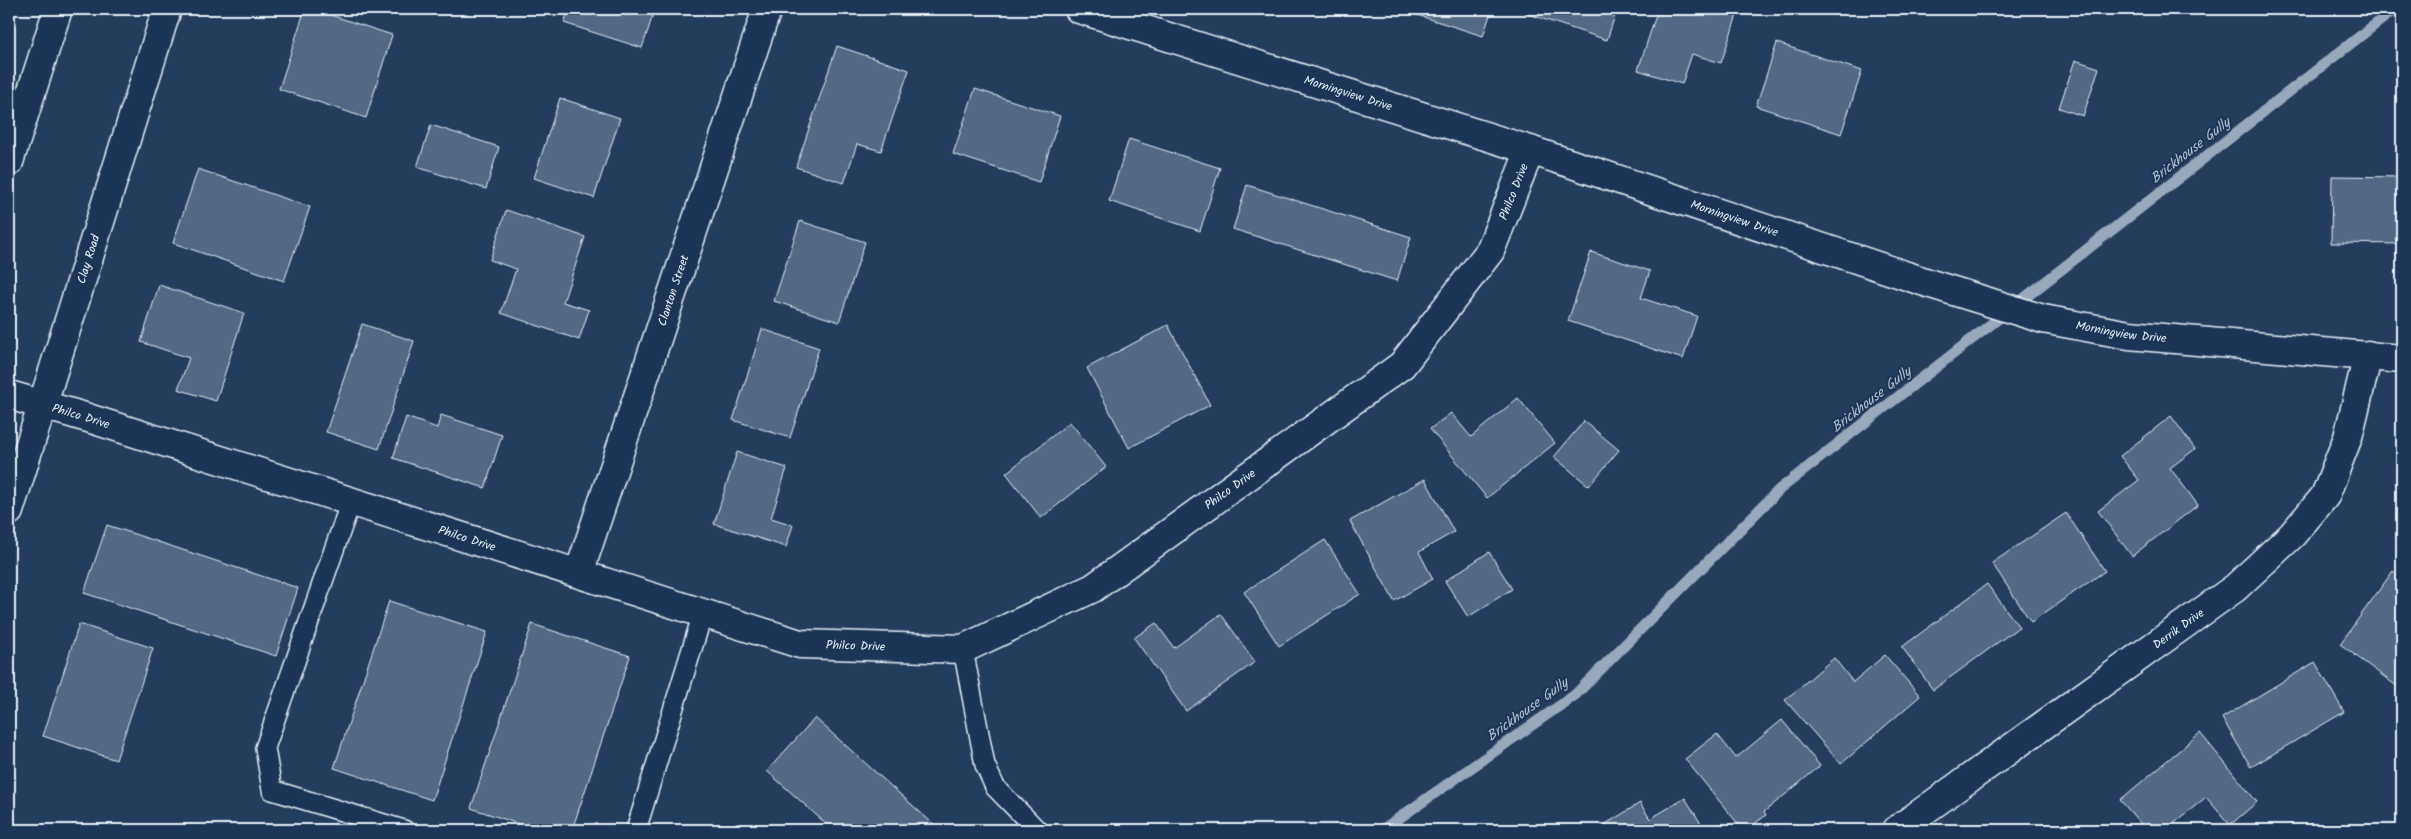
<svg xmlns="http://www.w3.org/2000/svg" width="2411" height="839" viewBox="0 0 2411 839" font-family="Kalam,sans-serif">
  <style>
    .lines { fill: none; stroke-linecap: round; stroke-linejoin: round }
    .stream { stroke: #99a8ba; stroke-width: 11 }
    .building { fill: #536782; stroke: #e8f1f8 }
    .service-casing { stroke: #e8f1f8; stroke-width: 22 }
    .minor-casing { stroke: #e8f1f8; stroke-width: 31 }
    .primary-casing { stroke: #e8f1f8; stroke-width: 31 }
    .service { stroke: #1d3557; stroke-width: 19 }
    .minor { stroke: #1d3557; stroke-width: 28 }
    .primary { stroke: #1d3557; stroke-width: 28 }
    .labels { text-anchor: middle; stroke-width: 4; stroke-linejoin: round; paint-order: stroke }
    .street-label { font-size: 12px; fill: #e8f1f8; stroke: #1d3557 }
    .water-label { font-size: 14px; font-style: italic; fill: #b4c1ce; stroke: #1d3557 }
  </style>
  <rect width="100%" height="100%" fill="#253d5d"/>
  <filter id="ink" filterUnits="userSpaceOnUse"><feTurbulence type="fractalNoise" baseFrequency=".02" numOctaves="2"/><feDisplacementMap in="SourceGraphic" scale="10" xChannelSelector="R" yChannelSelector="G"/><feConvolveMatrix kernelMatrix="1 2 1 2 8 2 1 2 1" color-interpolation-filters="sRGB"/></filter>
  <g filter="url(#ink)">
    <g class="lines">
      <path class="stream" d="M1382,830L1575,695L1780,489L2395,9"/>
    </g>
    <path class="building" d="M305,9H312L392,35L366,118L279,89Z
      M569,9H655L642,48L564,23Z
      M1416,9H1492L1483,36L1414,14Z
      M1527,9H1617L1607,40L1525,13Z
      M1658,9H1739L1721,63L1692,54L1682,84L1638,70Z
      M1777,43L1862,71L1841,134L1756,106Z
      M837,46L909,70L881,151L857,144L844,183L796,167Z
      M2075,60L2099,68L2083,116L2059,108Z
      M975,89L1060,116L1039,182L953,154Z
      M560,98L620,118L594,198L534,178Z
      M431,125L499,147L486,189L417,167Z
      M1129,139L1220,168L1200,231L1109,201Z
      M198,169L310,207L284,281L173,243Z
      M2332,176L2402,177V244L2331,243Z
      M1247,185L1411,237L1397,281L1233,229Z
      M506,210L585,237L563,302L589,310L579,340L501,313L516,269L490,260Z
      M800,221L865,242L839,322L774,301Z
      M1591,252L1650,271L1641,298L1697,316L1683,359L1568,321Z
      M159,285L244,313L216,401L178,389L189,358L141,342Z
      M362,324L414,341L379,449L326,432Z
      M1168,325L1210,405L1129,448L1087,368Z
      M762,329L819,348L790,438L733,420Z
      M1518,398L1555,443L1487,498L1430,429L1451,413L1471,437Z
      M441,415L502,435L485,488L393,458L406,417L437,428Z
      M2171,416L2195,449L2170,468L2198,505L2132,556L2098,511L2139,480L2120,456Z
      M1584,421L1619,450L1589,486L1554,457Z
      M1070,422L1106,467L1041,518L1006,473Z
      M737,452L787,468L771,518L793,525L786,547L714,524Z
      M1425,479L1454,532L1419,552L1433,579L1394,601L1350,521Z
      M2066,513L2105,571L2031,622L1992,563Z
      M107,525L298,588L276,656L84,593Z
      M1325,540L1360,594L1279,646L1244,592Z
      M1489,552L1512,589L1468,617L1445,581Z
      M2393,571L2402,578V690L2340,644Z
      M1987,584L2019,627L1933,690L1902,647Z
      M389,601L487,632L432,800L334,768Z
      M1221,614L1255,662L1186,711L1134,638L1156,623L1174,648Z
      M79,624L153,648L116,760L43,736Z
      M532,624L630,656L572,830H537L471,808Z
      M1885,655L1920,696L1841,764L1785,700L1834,658L1853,682Z
      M2315,662L2344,712L2251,767L2222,718Z
      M815,718L940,830H833L767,771Z
      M1782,720L1820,766L1764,812L1766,815L1747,830H1743L1685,759L1717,734L1736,758Z
      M2200,733L2257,802L2230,825L2206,797L2166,830H2146L2120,800Z
      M1685,798L1705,830H1596L1640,803L1650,819Z"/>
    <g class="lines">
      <defs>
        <path id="service" d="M351,501L265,748L272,790L404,830
          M963,649L985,765L995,787L1037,830
          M636,830L703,613"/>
        <g id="minor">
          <path id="s1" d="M1079,9L1530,150L1931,284L2043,319L2129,335L2402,359"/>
          <path id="s2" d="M9,395L88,418L800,644L963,649L1093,588L1402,365L1490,251L1530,150"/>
          <path id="s3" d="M579,573L767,9"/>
          <path id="s4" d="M1897,830L2235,588L2292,535L2325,496L2348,437L2368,355"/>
        </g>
        <g id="primary">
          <path d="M9,162L58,9"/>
          <path id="s5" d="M9,511L167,9"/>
        </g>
      </defs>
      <use href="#service" class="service-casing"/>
      <use href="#minor" class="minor-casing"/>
      <use href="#primary" class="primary-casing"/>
      <use href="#service" class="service"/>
      <use href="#minor" class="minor"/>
      <use href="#primary" class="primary"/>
    </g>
  </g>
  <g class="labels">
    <g class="street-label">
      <text dy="4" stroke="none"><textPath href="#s1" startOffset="282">Morningview Drive</textPath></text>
      <text dy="4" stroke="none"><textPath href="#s2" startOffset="1725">Philco Drive</textPath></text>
      <text dy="4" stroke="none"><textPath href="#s1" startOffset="688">Morningview Drive</textPath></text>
      <text dy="4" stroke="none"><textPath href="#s5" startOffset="264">Clay Road</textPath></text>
      <text dy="4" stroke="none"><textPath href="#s3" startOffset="298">Clanton Street</textPath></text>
      <text dy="4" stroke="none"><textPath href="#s1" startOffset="1092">Morningview Drive</textPath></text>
      <text dy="4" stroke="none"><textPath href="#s2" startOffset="75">Philco Drive</textPath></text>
      <text dy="4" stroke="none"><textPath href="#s2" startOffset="1305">Philco Drive</textPath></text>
      <text dy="4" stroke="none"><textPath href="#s2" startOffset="480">Philco Drive</textPath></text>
      <text dy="4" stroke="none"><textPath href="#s4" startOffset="346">Derrik Drive</textPath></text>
      <text dy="4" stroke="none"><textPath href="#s2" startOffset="885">Philco Drive</textPath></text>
    </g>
    <g class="water-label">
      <text transform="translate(2190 150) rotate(-38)" y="5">Brickhouse Gully</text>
      <text transform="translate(1871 399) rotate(-38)" y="5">Brickhouse Gully</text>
      <text transform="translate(1527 709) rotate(-36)" y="5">Brickhouse Gully</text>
    </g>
  </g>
  <rect width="2411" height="839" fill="none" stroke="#1d3557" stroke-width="30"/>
  <rect x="15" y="15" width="2381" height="809" fill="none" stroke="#e8f1f8" stroke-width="2" filter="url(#ink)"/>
</svg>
